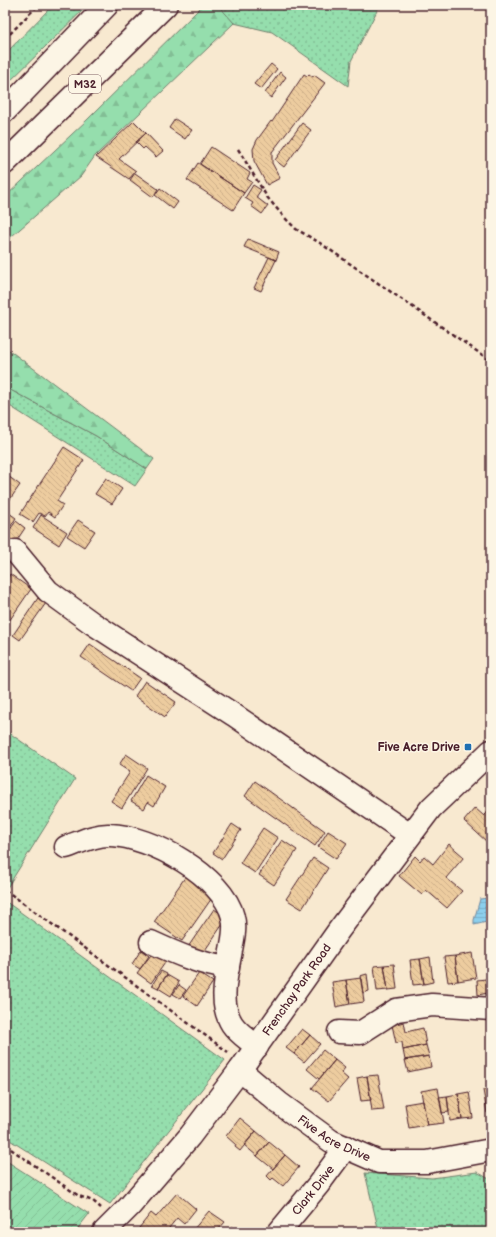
<svg xmlns="http://www.w3.org/2000/svg" width="496" height="1237" viewBox="0 0 496 1237" font-family="'Balsamiq Sans',sans-serif">
  <style>
    .grass { fill: url(#grass-dots); stroke: #707e6c }
    .forest { fill: url(#forest-firs); stroke: #707e6c }
    .garden { fill: url(#garden-furrows); stroke: #707e6c }
    .water { fill: url(#water-rules); stroke: #72899f }
    .building { fill: url(#building-back-hatch); stroke: #4a1f2b }
    .lines { fill: none; stroke-linecap: round; stroke-linejoin: round }
    .minor-casing { stroke: #4a1f2b; stroke-width: 25 }
    .major-casing { stroke: #4a1f2b; stroke-width: 25 }
    .highway-casing { stroke: #4a1f2b; stroke-width: 25 }
    .path { stroke: #4a1f2b; stroke-width: 2.5; stroke-dasharray: 4 3; stroke-linecap: butt }
    .minor { stroke: #fcf5e5; stroke-width: 22 }
    .major { stroke: #fcf5e5; stroke-width: 22 }
    .highway { stroke: #fcf5e5; stroke-width: 22 }
    .poi-dot { fill: #1f6fb2; stroke: #fcf5e5; stroke-width: 1.5 }
    .labels { text-anchor: middle; stroke-width: 3; stroke-linejoin: round; paint-order: stroke }
    .shield { fill: #fcf5e5; stroke: #7f5f63; stroke-width: 1 }
    .shield-label { font-size: 11px; font-weight: bold; fill: #4a1f2b }
    .poi-label { font-size: 12px; font-weight: bold; fill: #4a1f2b; stroke: #fcf5e5; text-anchor: end }
    .street-label { font-size: 12px; fill: #4a1f2b; stroke: #fcf5e5 }
  </style>
  <defs>
    <pattern id="grass-dots" width="8" height="8" patternUnits="userSpaceOnUse"><rect width="8" height="8" fill="#95dead"/><path d="M2 2h.1M6 6h.1" fill="none" stroke="#82be95" stroke-width="1.8" stroke-linecap="round"/></pattern>
    <pattern id="forest-firs" width="22" height="20" patternUnits="userSpaceOnUse"><rect width="22" height="20" fill="#95dead"/><path d="M5 1l3.5 6h-7zM16 11l3.5 6h-7z" fill="#82be95"/></pattern>
    <pattern id="garden-furrows" width="10" height="10" patternUnits="userSpaceOnUse"><rect width="10" height="10" fill="#95dead"/><path d="M-1 1l2-2M0 10L10 0M9 11l2-2" fill="none" stroke="#82be95"/></pattern>
    <pattern id="water-rules" width="6" height="5" patternUnits="userSpaceOnUse"><rect width="6" height="5" fill="#8ccfed"/><path d="M0 2.5h6" fill="none" stroke="#7ab1cb"/></pattern>
    <pattern id="building-back-hatch" width="6" height="6" patternUnits="userSpaceOnUse"><rect width="6" height="6" fill="#edcc9f"/><path d="M-1 5l2 2M0 0l6 6M5-1l2 2" fill="none" stroke="#cdaf89"/></pattern>
  </defs>
  <rect width="100%" height="100%" fill="#f8e9d0"/>
  <filter id="ink" filterUnits="userSpaceOnUse"><feTurbulence type="fractalNoise" baseFrequency=".025" numOctaves="2"/><feDisplacementMap in="SourceGraphic" scale="8" xChannelSelector="R" yChannelSelector="G"/><feConvolveMatrix kernelMatrix="1 2 1 2 8 2 1 2 1" color-interpolation-filters="sRGB"/></filter>
  <g filter="url(#ink)">
    <path class="grass" d="M53,5H88L5,86V54Z
      M225,5H380L351,61L348,86L272,32L234,23L220,10Z
      M5,387L96,436L147,469L135,486L5,403Z
      M5,730L75,779L5,891Z
      M5,901L225,1060L110,1204L5,1137Z
      M477,1172L491,1180V1232H379L365,1173L432,1178Z"/>
    <path class="forest" d="M203,5H218L234,23L95,156L81,176L5,242V197L87,120Z
      M5,347L154,459L147,469L96,436L5,387Z"/>
    <path class="garden" d="M5,1160L89,1214L75,1232H5Z"/>
    <path class="water" d="M488,898L491,921L474,925V920L480,899Z"/>
    <path class="building" d="M271,64L277,69L261,89L254,84Z
      M280,72L286,77L271,98L265,93Z
      M304,74L307,76L309,74L313,77L314,75L325,83L272,152V163L280,178L267,185L254,161L253,149L257,140L271,121L272,122Z
      M175,119L192,130L185,139L169,128Z
      M134,121L146,133L119,159L136,171L129,179L96,157Z
      M302,123L311,130L284,167L275,160Z
      M146,133L163,151L156,157L145,147L143,149L136,142Z
      M211,147L250,173L247,179L252,182L244,193L200,164Z
      M198,163L244,193L233,210L187,180Z
      M135,173L158,189L153,197L130,180Z
      M253,185L261,190L256,197L268,206L262,214L251,206L253,203L245,198Z
      M160,188L178,202L173,209L155,195Z
      M248,239L279,252L276,260L244,247Z
      M269,257L276,260L261,291L254,288Z
      M64,447L84,460L57,501L63,505L55,517L48,512L45,516L39,513L33,522L20,514Z
      M8,476L20,485L6,505L5,480Z
      M106,478L122,489L112,504L95,494Z
      M5,510L16,518L5,535Z
      M41,515L67,532L59,545L33,528Z
      M78,520L95,531L84,547L67,536Z
      M16,521L25,528L13,546L5,540V537Z
      M10,574L31,589L5,627V579L7,580Z
      M38,598L46,603L20,640L13,635Z
      M90,644L140,678L131,691L81,657Z
      M145,681L176,702L165,717L135,696Z
      M126,754L147,768L122,808L111,801L130,772L119,765Z
      M146,775L165,787L154,806L148,802L144,809L131,801Z
      M255,781L325,831L315,846L245,796Z
      M475,808L484,816L491,808V837L487,842L464,821Z
      M232,824L241,830L222,859L213,853Z
      M263,828L278,838L255,873L240,863Z
      M328,831L347,843L336,859L318,847Z
      M282,840L297,850L274,885L259,875Z
      M449,844L464,857L446,878L462,891L447,908L426,890L422,895L399,876L415,856L420,861L424,856L433,864Z
      M313,858L328,868L302,909L286,899Z
      M186,876L214,895L182,941L154,922Z
      M214,909L227,918L201,956L188,947Z
      M141,950L149,956L140,969L132,964Z
      M154,951L167,960L151,983L137,973Z
      M472,953L476,978L458,981L455,956Z
      M455,956L458,981L448,982L444,957Z
      M430,957L433,982L424,984L420,959Z
      M420,959L424,984L413,985L410,960Z
      M394,964L397,989L388,990L384,965Z
      M384,965L388,990L377,991L374,966Z
      M161,971L167,974L158,988L152,985Z
      M199,973L213,982L197,1006L183,996Z
      M367,974L369,991L363,993L360,976Z
      M167,975L179,982L171,996L158,988Z
      M361,978L364,1002L350,1004L346,980Z
      M486,979L488,993L478,995L477,980Z
      M346,980L350,1004L336,1007L332,982Z
      M179,985L186,990L180,998L173,994Z
      M404,1022L406,1032L423,1028L426,1045L403,1050L402,1042L396,1043L392,1025Z
      M489,1026H491L490,1047L488,1035H491Z
      M302,1029L310,1035L294,1054L286,1048Z
      M310,1035L320,1044L304,1062L294,1054Z
      M426,1045L429,1056L405,1060L403,1050Z
      M323,1050L335,1060L319,1079L307,1069Z
      M429,1056L431,1067L408,1072L405,1060Z
      M335,1060L345,1068L341,1073L348,1079L329,1101L312,1088Z
      M378,1075L384,1110L372,1111L367,1076Z
      M367,1076L371,1100L361,1101L357,1078Z
      M438,1088L444,1123L427,1125L421,1091Z
      M491,1089V1112L487,1113L483,1090Z
      M469,1092L473,1118L462,1119L458,1094Z
      M458,1094L462,1119L450,1121L447,1096Z
      M447,1096L449,1112L442,1113L439,1097Z
      M423,1101L427,1125L409,1128L405,1104Z
      M240,1118L256,1131L240,1151L235,1147L236,1145L226,1136Z
      M256,1131L269,1142L257,1156L244,1145Z
      M269,1142L285,1155L273,1169L257,1156Z
      M285,1155L299,1167L283,1186L273,1178L271,1180L267,1176Z
      M177,1193L196,1209L184,1224L177,1218L169,1228L175,1232H144L139,1228L151,1213L156,1217Z
      M209,1211L225,1222L219,1229L223,1232H196L193,1230Z
      M232,1226L238,1232H227Z"/>
    <g class="lines">
      <defs>
        <g id="minor">
          <path d="M15,551L48,591L92,623L234,715L410,835"/>
          <path d="M66,847C80,842 96,834 110,835C151,836 223,876 233,917C236,928 233,939 231,950C227,974 218,1002 232,1024C238,1033 249,1040 257,1047"/>
          <path d="M151,942C177,954 200,964 228,968"/>
          <path d="M339,1032L360,1033L396,1010L432,1005L491,1009"/>
          <path id="s1" d="M240,1070L279,1103L331,1141L379,1162H427L491,1150"/>
          <path id="s2" d="M279,1232L318,1185L346,1147"/>
        </g>
        <g id="major">
          <path id="s3" d="M104,1232L129,1207L190,1136L240,1070L339,930L431,808L491,751"/>
        </g>
        <path id="highway" d="M5,111L107,5
          M5,163L166,5"/>
      </defs>
      <use href="#minor" class="minor-casing"/>
      <use href="#major" class="major-casing"/>
      <use href="#highway" class="highway-casing"/>
      <path class="path" d="M5,39L38,5
        M238,149L267,197L284,217L296,229L320,243L491,361
        M5,890L228,1052
        M5,1145L79,1196L93,1201L101,1208"/>
      <use href="#minor" class="minor"/>
      <use href="#major" class="major"/>
      <use href="#highway" class="highway"/>
    </g>
  </g>
  <rect class="poi-dot" x="464" y="743" width="8" height="8" rx="2"/>
  <g class="labels">
    <rect class="shield" x="69" y="75" width="32" height="18" rx="3"/>
    <g class="shield-label">
      <text x="85" y="88">M32</text>
    </g>
    <g class="poi-label">
      <text x="460" y="751">Five Acre Drive</text>
    </g>
    <g class="street-label">
      <text dy="4" stroke="none"><textPath href="#s3" startOffset="310">Frenchay Park Road</textPath></text>
      <text dy="4" stroke="none"><textPath href="#s1" startOffset="117">Five Acre Drive</textPath></text>
      <text dy="4" stroke="none"><textPath href="#s2" startOffset="54">Clark Drive</textPath></text>
    </g>
  </g>
  <rect width="496" height="1237" fill="none" stroke="#fcf5e5" stroke-width="20"/>
  <rect x="10" y="10" width="476" height="1217" fill="none" stroke="#4a1f2b" stroke-width="1.5" filter="url(#ink)"/>
</svg>
